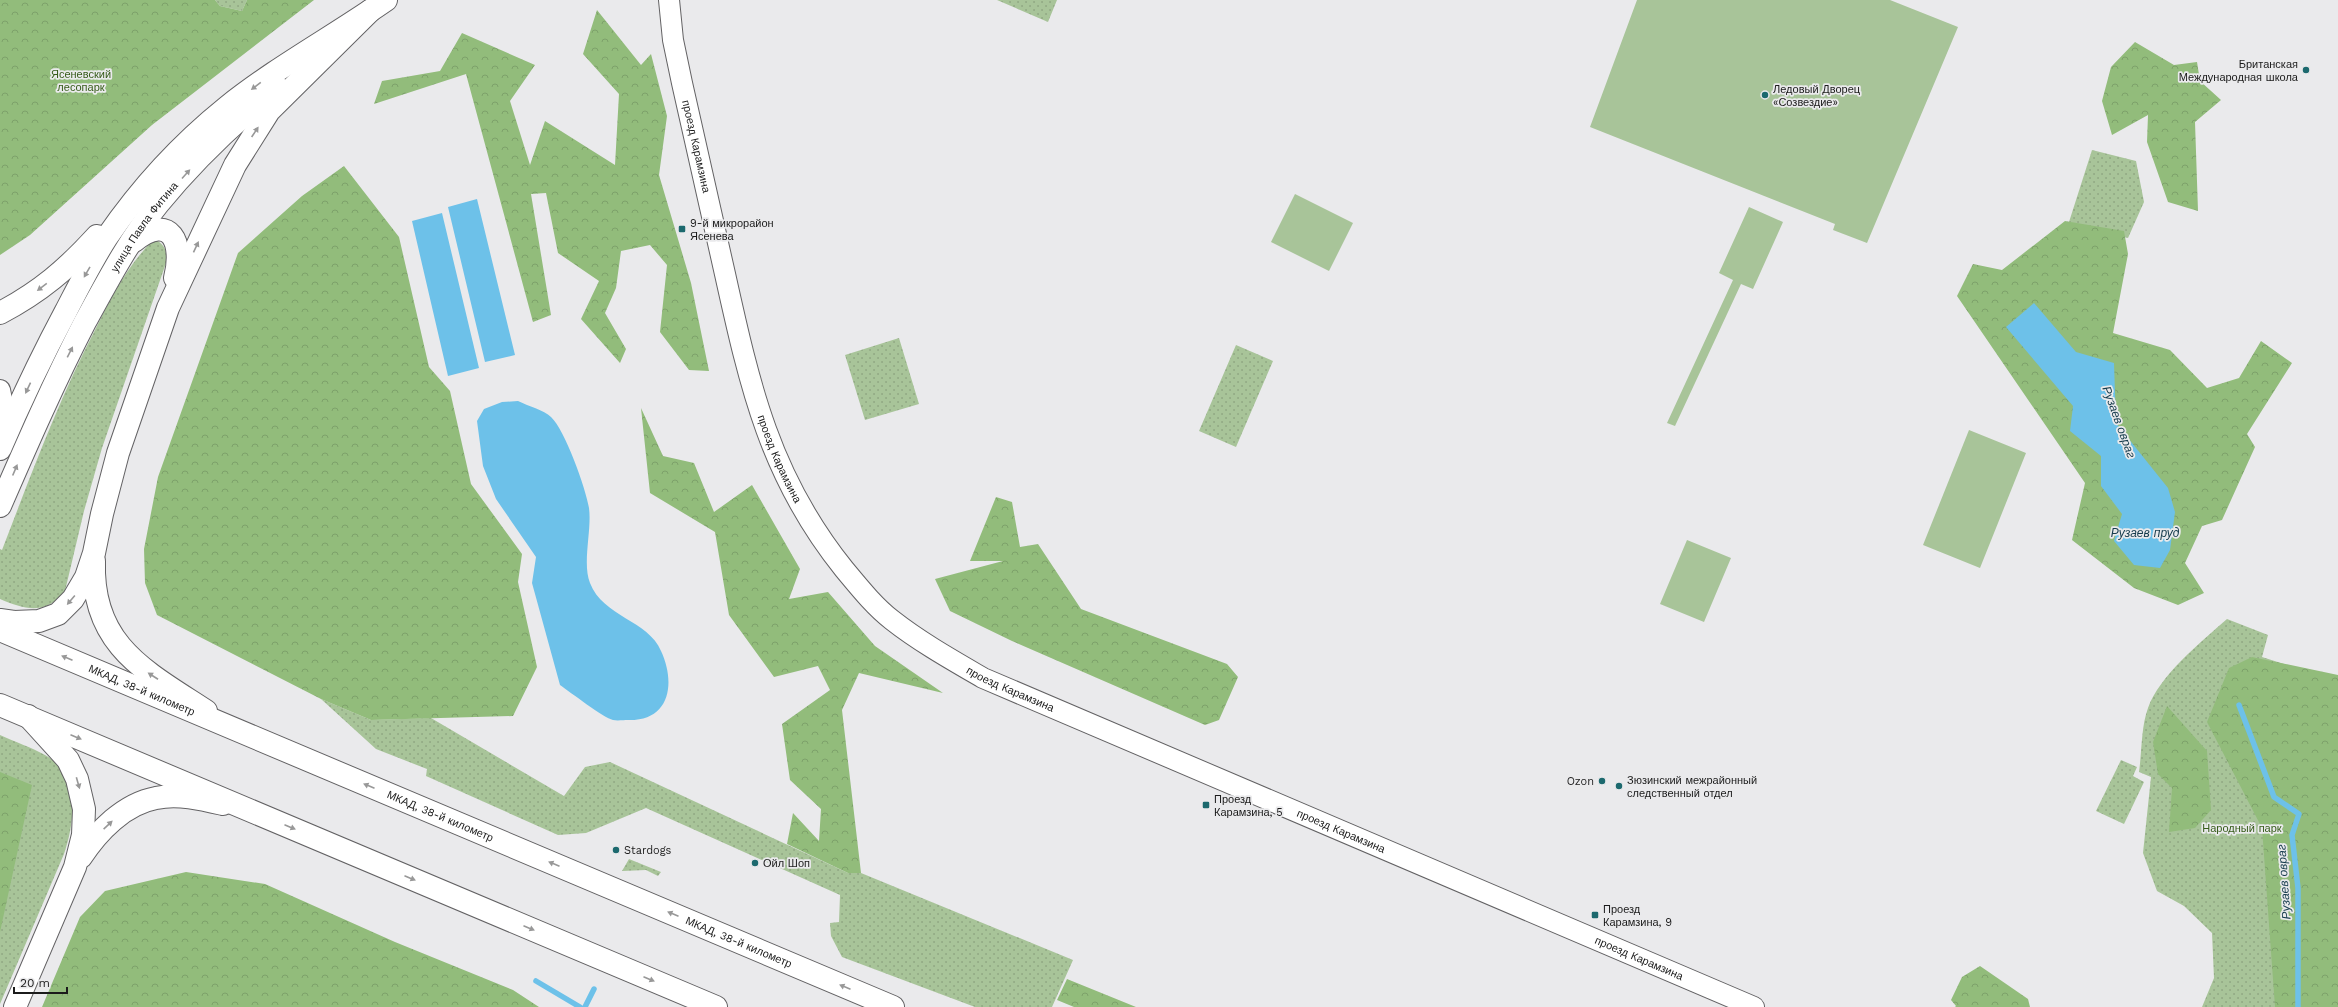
<svg xmlns="http://www.w3.org/2000/svg" width="2338" height="1007" viewBox="0 0 2338 1007" font-family="'Work Sans',sans-serif">
  <style>
    .green { fill: url(#green-dots) }
    .forest { fill: url(#forest-crowns) }
    .pitch { fill: #a8c499 }
    .water { fill: #6dc1e9 }
    .lines { fill: none; stroke-linecap: round; stroke-linejoin: round }
    .stream { stroke: #6dc1e9; stroke-width: 5.5 }
    .minor-casing { stroke: #636264; stroke-width: 22 }
    .major-casing { stroke: #636264; stroke-width: 24 }
    .highway-casing { stroke: #636264; stroke-width: 24 }
    .minor { stroke: #fff; stroke-width: 20 }
    .major { stroke: #fff; stroke-width: 22 }
    .highway { stroke: #fff; stroke-width: 22 }
    .oneway { fill: #989898 }
    .poi-dot { fill: #1c696e; stroke: #eaeaec; stroke-width: 1.5 }
    .labels { text-anchor: middle; stroke-width: 3.5; stroke-linejoin: round; paint-order: stroke }
    .poi-label { font-size: 11px; fill: #1b1b1b; stroke: #eaeaec; text-anchor: start }
    .park-label { font-size: 11px; fill: #365c1a; stroke: #eaeaec }
    .street-label { font-size: 11px; fill: #1b1b1b; stroke: #eaeaec }
    .water-label { font-size: 12px; font-style: italic; fill: #153b4c; stroke: #eaeaec }
  </style>
  <defs>
    <pattern id="green-dots" width="8" height="8" patternUnits="userSpaceOnUse"><rect width="8" height="8" fill="#a8c499"/><path d="M2 2h.1M6 6h.1" fill="none" stroke="#90a883" stroke-width="1.8" stroke-linecap="round"/></pattern>
    <pattern id="forest-crowns" width="20" height="18" patternUnits="userSpaceOnUse"><rect width="20" height="18" fill="#92bc7b"/><path d="M2 6a3 3 0 1 1 6 0M12 15a3 3 0 1 1 6 0" fill="none" stroke="#7da16a"/></pattern>
  </defs>
  <rect width="100%" height="100%" fill="#eaeaec"/>
  <path class="green" d="M215,0H247L242,11L220,6Z
    M997,0H1057L1048,22Z
    M2092,150L2136,161L2144,202L2128,238L2069,222Z
    M154,239C166,245 167,251 166,263L102,448L84,511L65,591C46,615 26,610 0,599V549L2,550C31,475 58,401 95,330C112,296 127,266 154,239Z
    M899,338L919,404L865,420L845,355Z
    M1236,345L1273,361L1236,447L1199,431Z
    M2227,619L2268,635L2262,657L2338,681V1007H2202L2214,978L2212,933L2184,906L2157,891L2143,853L2151,777L2139,772C2142,751 2141,727 2148,708C2159,676 2202,641 2227,619Z
    M321,699L371,720L431,718L564,796L585,767L610,762L848,873H861L1073,960L1052,1007H975L842,957L831,936L830,923L839,922L840,895L646,808L586,833L558,835L426,776L427,769L376,749Z
    M0,735C15,742 31,747 45,755C81,775 75,821 64,854L0,1004Z
    M2121,760L2137,767L2133,776L2144,782L2124,824L2096,811Z
    M629,859L661,872L658,876L646,870L622,871Z"/>
  <path class="forest" d="M0,0H215L220,6L242,11L247,0H314L152,125L30,235L0,255Z
    M597,10L641,65L651,54L667,116L659,175L691,283L709,371L689,370L660,332L667,265L650,245L621,251L616,288L605,313L626,349L620,363L581,319L599,281L558,253L546,193L531,194L551,315L533,322L466,74L374,104L382,81L440,71L462,33L535,65L510,101L530,165L545,121L615,165L619,94L583,54Z
    M2135,42L2174,65L2197,62L2200,81L2221,100L2195,122L2198,211L2168,202L2147,142L2148,115L2112,135L2102,101L2111,67Z
    M344,166L399,237L429,367L450,391L471,484L522,554L518,582L537,667L513,716L371,720L321,699L157,615L145,583L144,549L158,477L238,253L302,196Z
    M2065,221L2124,231L2128,254L2113,333L2170,350L2207,388L2239,378L2261,341L2292,363L2247,434L2255,447L2222,520L2202,526L2185,563L2204,593L2178,605L2134,588L2072,540L2085,483L1957,296L1973,264L2002,270Z
    M641,408L663,456L694,463L714,512L752,485L800,569L789,599L828,592L875,646L943,693L859,673L842,710L861,873H848L787,844L793,813L819,841L821,809L790,780L782,724L830,690L818,666L774,677L729,615L715,532L650,493Z
    M996,497L1012,502L1020,547L1038,544L1081,609L1227,664L1238,677L1219,720L1205,725L1012,641L950,611L935,579L1003,561H970Z
    M2252,657L2338,675V1007H2275L2262,828L2207,722L2229,668Z
    M2167,706L2207,751L2211,810L2195,828L2169,832L2172,788L2158,774L2153,742Z
    M0,772L32,785L0,932Z
    M186,872L265,884L395,942L513,990L539,1007H42L80,917L105,891Z
    M1980,966L2028,999L2030,1007H1955L1956,1006L1951,1000L1962,977Z
    M1067,979L1136,1007H1074L1057,1000Z"/>
  <path class="pitch" d="M1637,0H1890L1958,27L1867,243L1833,230L1835,224L1590,127Z
    M1295,194L1353,223L1329,271L1271,242Z
    M1749,207L1783,222L1753,289L1741,284L1675,426L1667,423L1733,280L1719,273Z
    M1969,430L2026,453L1980,568L1923,545Z
    M1687,540L1731,558L1704,622L1660,604Z"/>
  <path class="water" d="M477,199L515,355L485,362L448,207Z
    M442,213L479,368L448,376L412,221Z
    M2034,303L2076,352L2114,363L2116,423L2168,488L2175,512L2170,550L2160,568L2134,565L2114,541L2122,514L2101,486V456L2070,431L2073,406L2006,327Z
    M518,401C528,406 544,410 551,417C565,430 586,489 589,508C592,530 582,563 590,583C603,617 648,620 661,651C676,683 670,721 628,720C624,720 617,721 613,720C604,718 570,692 560,685L532,583L536,557L496,499L483,466L477,421L484,409L502,402Z"/>
  <g class="lines">
    <path class="stream" d="M2239,705L2274,797L2299,814L2292,835L2298,888V1007
      M536,981L580,1007
      M585,1007L594,989"/>
    <defs>
      <g id="minor">
        <path id="s1" d="M669,0L673,40L682,83C697,147 711,211 725,274C750,387 770,477 844,569C859,587 874,606 892,620C920,642 952,660 983,678L1754,1007"/>
        <path d="M0,390L5,415L4,437"/>
      </g>
      <g id="major">
        <path d="M134,241C171,212 184,243 175,278"/>
        <path d="M0,313C40,292 67,269 97,236"/>
        <path d="M0,449C20,402 42,356 66,311C79,286 92,260 107,237C140,189 181,144 227,107C277,67 333,37 386,0"/>
        <path id="s2" d="M0,506C27,444 54,382 85,322C107,282 129,240 158,204C193,161 234,122 277,87"/>
        <path d="M94,561C91,645 145,671 206,711"/>
        <path d="M0,620L14,622L39,621L58,614L73,599L86,577L94,553L102,514L118,453L168,308L235,165L269,111L370,11"/>
        <path d="M81,857C98,831 124,804 156,798C177,793 202,799 223,804"/>
        <path d="M15,1007L75,867L83,835L84,809L77,779L68,760L28,716"/>
      </g>
      <g id="highway">
        <path id="s3" d="M0,630L893,1007"/>
        <path d="M0,705L716,1007"/>
      </g>
    </defs>
    <use href="#minor" class="minor-casing"/>
    <use href="#major" class="major-casing"/>
    <use href="#highway" class="highway-casing"/>
    <use href="#minor" class="minor"/>
    <use href="#major" class="major"/>
    <use href="#highway" class="highway"/>
  </g>
  <defs><path id="oneway-solid" d="M-6-.8H1V-3.2L6.5 0L1 3.2V.8H-6Z"/></defs>
  <g class="oneway">
    <use href="#oneway-solid" transform="translate(256 86) rotate(143)"/>
    <use href="#oneway-solid" transform="translate(255 132) rotate(-56)"/>
    <use href="#oneway-solid" transform="translate(186 174) rotate(-48)"/>
    <use href="#oneway-solid" transform="translate(196 247) rotate(-65)"/>
    <use href="#oneway-solid" transform="translate(87 272) rotate(120)"/>
    <use href="#oneway-solid" transform="translate(42 287) rotate(143)"/>
    <use href="#oneway-solid" transform="translate(70 352) rotate(-63)"/>
    <use href="#oneway-solid" transform="translate(28 388) rotate(115)"/>
    <use href="#oneway-solid" transform="translate(15 470) rotate(-67)"/>
    <use href="#oneway-solid" transform="translate(71 600) rotate(130)"/>
    <use href="#oneway-solid" transform="translate(67 658) rotate(-157)"/>
    <use href="#oneway-solid" transform="translate(153 676) rotate(-147)"/>
    <use href="#oneway-solid" transform="translate(76 737) rotate(23)"/>
    <use href="#oneway-solid" transform="translate(78 783) rotate(74)"/>
    <use href="#oneway-solid" transform="translate(369 786) rotate(-157)"/>
    <use href="#oneway-solid" transform="translate(108 825) rotate(-43)"/>
    <use href="#oneway-solid" transform="translate(290 827) rotate(23)"/>
    <use href="#oneway-solid" transform="translate(554 864) rotate(-157)"/>
    <use href="#oneway-solid" transform="translate(410 878) rotate(23)"/>
    <use href="#oneway-solid" transform="translate(673 914) rotate(-157)"/>
    <use href="#oneway-solid" transform="translate(529 928) rotate(23)"/>
    <use href="#oneway-solid" transform="translate(649 979) rotate(23)"/>
    <use href="#oneway-solid" transform="translate(845 987) rotate(-157)"/>
  </g>
  <g class="poi-dot">
    <circle cx="2306" cy="70" r="4"/>
    <circle cx="1765" cy="95" r="4"/>
    <rect x="678" y="225" width="8" height="8" rx="2"/>
    <circle cx="1602" cy="781" r="4"/>
    <circle cx="1619" cy="786" r="4"/>
    <rect x="1202" y="801" width="8" height="8" rx="2"/>
    <circle cx="616" cy="850" r="4"/>
    <circle cx="755" cy="863" r="4"/>
    <rect x="1591" y="911" width="8" height="8" rx="2"/>
  </g>
  <g class="labels">
    <g class="poi-label">
      <text x="2298" y="68" text-anchor="end">Британская<tspan x="2298" dy="13">Международная школа</tspan></text>
      <text x="1773" y="93">Ледовый Дворец<tspan x="1773" dy="13">«Созвездие»</tspan></text>
      <text x="690" y="227">9-й микрорайон<tspan x="690" dy="13">Ясенева</tspan></text>
      <text x="1627" y="784">Зюзинский межрайонный<tspan x="1627" dy="13">следственный отдел</tspan></text>
      <text x="1594" y="785" text-anchor="end">Ozon</text>
      <text x="1214" y="803">Проезд<tspan x="1214" dy="13">Карамзина, 5</tspan></text>
      <text x="624" y="854">Stardogs</text>
      <text x="763" y="867">Ойл Шоп</text>
      <text x="1603" y="913">Проезд<tspan x="1603" dy="13">Карамзина, 9</tspan></text>
    </g>
    <g class="park-label">
      <text x="81" y="78">Ясеневский<tspan x="81" dy="13">лесопарк</tspan></text>
      <text x="2242" y="832">Народный парк</text>
    </g>
    <g class="street-label">
      <text dy="4" stroke="none"><textPath href="#s1" startOffset="149">проезд Карамзина</textPath></text>
      <text dy="4" stroke="none"><textPath href="#s2" startOffset="315">улица Павла Фитина</textPath></text>
      <text dy="4" stroke="none"><textPath href="#s1" startOffset="473">проезд Карамзина</textPath></text>
      <text dy="4" stroke="none"><textPath href="#s1" startOffset="809">проезд Карамзина</textPath></text>
      <text dy="4" stroke="none"><textPath href="#s3" startOffset="154">МКАД, 38-й километр</textPath></text>
      <text dy="4" stroke="none"><textPath href="#s3" startOffset="478">МКАД, 38-й километр</textPath></text>
      <text dy="4" stroke="none"><textPath href="#s1" startOffset="1169">проезд Карамзина</textPath></text>
      <text dy="4" stroke="none"><textPath href="#s3" startOffset="802">МКАД, 38-й километр</textPath></text>
      <text dy="4" stroke="none"><textPath href="#s1" startOffset="1493">проезд Карамзина</textPath></text>
    </g>
    <g class="water-label">
      <text transform="translate(2119 422) rotate(70)" y="4">Рузаев овраг</text>
      <text x="2145" y="537">Рузаев пруд</text>
      <text transform="translate(2284 882) rotate(-94)" y="4">Рузаев овраг</text>
    </g>
  </g>
  <path d="M14 987v6h53v-6" fill="none" stroke="#1b1b1b" stroke-width="2"/>
  <text x="20" y="987" font-size="12" fill="#1b1b1b" stroke="#eaeaec" stroke-width="3" paint-order="stroke">20 m</text>
</svg>
